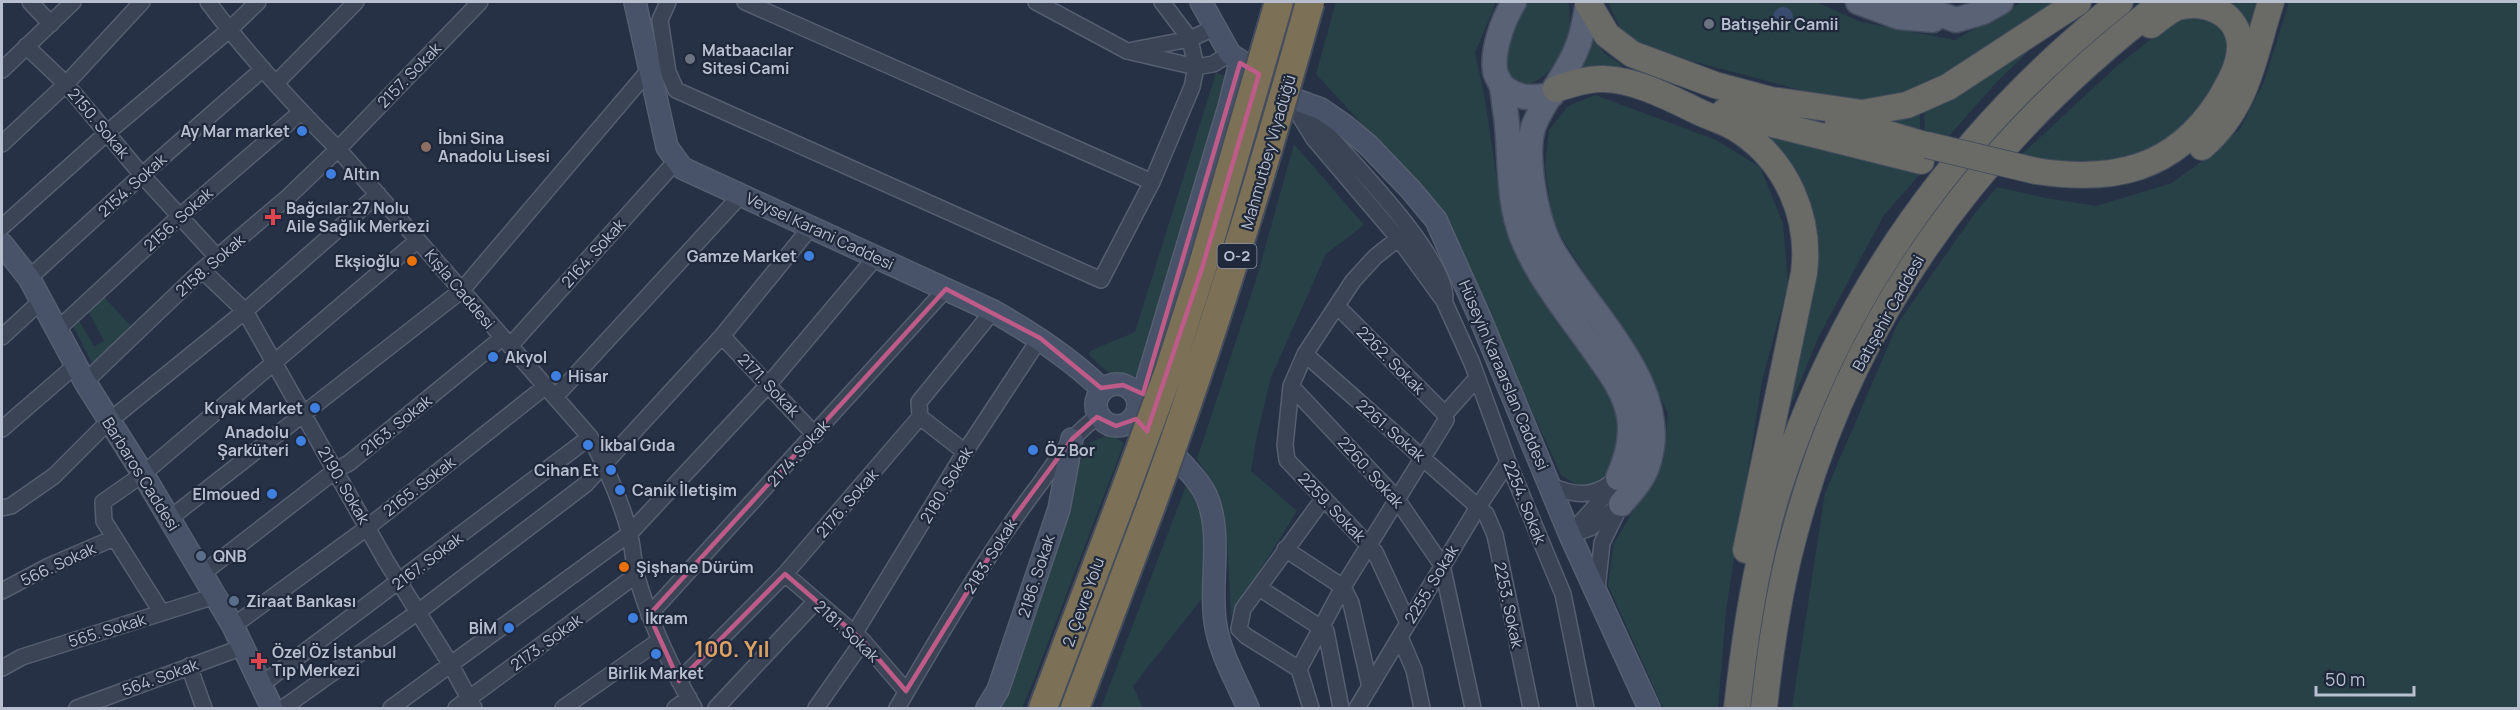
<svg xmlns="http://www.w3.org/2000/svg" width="2520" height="710" viewBox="0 0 2520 710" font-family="Manrope,sans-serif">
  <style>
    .green { fill: #284147 }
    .water { fill: #394b6e }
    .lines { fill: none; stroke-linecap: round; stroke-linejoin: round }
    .minor-casing { stroke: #565f70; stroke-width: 18 }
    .secondary-casing { stroke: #565f70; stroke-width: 24 }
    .primary-casing { stroke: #444d5e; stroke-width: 27 }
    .trunk-casing { stroke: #424c5d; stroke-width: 28 }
    .motorway-casing { stroke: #424c5d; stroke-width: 32 }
    .minor { stroke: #3b4455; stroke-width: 15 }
    .secondary { stroke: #485268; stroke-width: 21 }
    .primary { stroke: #596375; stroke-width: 24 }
    .trunk { stroke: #6a6a66; stroke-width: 26 }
    .motorway { stroke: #7c7057; stroke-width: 28 }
    .trunk-bridge-casing { stroke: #424c5d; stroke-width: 28; stroke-linecap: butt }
    .motorway-bridge-casing { stroke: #424c5d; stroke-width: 32; stroke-linecap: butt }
    .trunk-bridge { stroke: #6a6a66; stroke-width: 26 }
    .motorway-bridge { stroke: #7c7057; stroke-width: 28 }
    .marked { fill: none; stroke: #be5b89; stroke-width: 4.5; stroke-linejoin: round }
    .worship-dot { fill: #6b7280; stroke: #1f293b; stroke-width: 2 }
    .shop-dot { fill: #3f7fe0; stroke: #1f293b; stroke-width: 2 }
    .education-dot { fill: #8d6e63; stroke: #1f293b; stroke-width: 2 }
    .health-dot { fill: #e0444e; stroke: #1f293b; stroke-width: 2 }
    .food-dot { fill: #e8710a; stroke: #1f293b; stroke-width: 2 }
    .service-dot { fill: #5c6f8a; stroke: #1f293b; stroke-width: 2 }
    .labels { text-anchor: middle; stroke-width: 4.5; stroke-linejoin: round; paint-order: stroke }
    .shield { fill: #1f293b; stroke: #8a92a2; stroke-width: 1.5 }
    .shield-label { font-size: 15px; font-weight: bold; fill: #b8bfce }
    .poi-label { font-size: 16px; font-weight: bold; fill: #b8bfce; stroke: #1f293b; text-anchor: start }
    .street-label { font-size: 16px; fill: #b8bfce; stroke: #1f293b }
    .district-label { font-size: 22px; font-weight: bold; fill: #dea164; stroke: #1f293b }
  </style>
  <rect width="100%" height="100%" fill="#263146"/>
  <path class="green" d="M1336,2H1496L1475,53L1485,99L1504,227L1535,286L1610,397L1621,428L1617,453L1606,478L1595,486L1577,485L1561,475L1441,210L1316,74Z
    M1530,2H1568C1576,34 1558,79 1522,86L1508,76L1504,54L1520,12Z
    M1608,2H1816L1861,22L1955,40L2022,2H2056L1921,90L1857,105L1688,60L1625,39Z
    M2226,2H2260L2251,37Z
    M2289,2H2518V708H1792L1825,493L1898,323L1975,213L1997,187L2046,198L2096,206L2172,183L2206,158L2240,129L2264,82Z
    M2204,14L2225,31C2227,37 2230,47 2229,53C2227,59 2224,65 2222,70C2201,121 2153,159 2097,165C2072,168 2045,160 2020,156L2117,66L2156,35L2175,20Z
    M2045,35L1996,83L1947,138L1925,133L1924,110Z
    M1592,37L1604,53L1623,66L1621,69L1582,67Z
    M1216,73L1231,77L1138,375C1116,381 1103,370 1089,354L1090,351L1135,332Z
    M1595,95L1716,140L1760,167L1783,223L1788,284L1762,381L1726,610L1718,708H1663L1608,585L1614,543L1664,460L1668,413L1645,366L1553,224L1545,167L1549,130L1568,106Z
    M1920,112V132L1885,122Z
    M1765,136L1923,171L1884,215L1819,336L1780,431L1817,255L1815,217L1805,190L1790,164Z
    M1294,144L1364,225L1326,254L1271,377L1257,435L1251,471L1297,511L1231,616L1227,537L1214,484L1197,459L1256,280Z
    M102,295L133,328L93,365L73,326L79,321L94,346L104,341L87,309Z
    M1110,434L1124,443L1031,687L1022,708H998L1012,684L1084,450L1091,442Z
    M1186,486L1194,495L1204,514L1211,587L1133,686L1143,708H1101Z"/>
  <path class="water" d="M1773 17a10 10 0 1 1 20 0a10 10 0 1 1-20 0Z"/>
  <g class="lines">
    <defs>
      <path id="minor" d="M30,2L51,24
        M208,2C247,54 292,103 338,149L590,437C606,467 620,498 629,531C633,546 633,562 637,577C650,623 671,667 694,708
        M668,2L660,20L668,72L676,90L1101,280L1152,182L1192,87L1196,67L1190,39L1162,2
        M745,2L1152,182
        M1036,2L1127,51L1196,67L1213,64L1230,54
        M26,46L66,84L142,175L217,257
        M1133,50L1190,39L1214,28
        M2,70L73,2
        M276,83L356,2
        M1288,97L1314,139L1399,239L1444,301L1472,363L1508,462L1563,594L1586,708
        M1297,105L1315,120C1346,156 1445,254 1445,298
        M2,144L66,84L142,2
        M2,227L108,132L229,30L258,2
        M202,270L245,311L386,561L451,665L474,708
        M29,278L142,175L263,69
        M1337,306L1445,414
        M58,329L180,216L301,112
        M722,336L815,435
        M2,337L41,301
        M510,346L677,160
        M1305,354L1486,514L1495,535L1531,708
        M85,382L202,270L288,197L338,149L480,2
        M1291,386L1396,498L1442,565L1473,708
        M556,396L741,195
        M920,417L965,452
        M2,429L76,365
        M1551,486C1573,495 1591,498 1611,483
        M2,508L11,506L54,476L108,422L245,311L378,194
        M169,519L462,290L650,69
        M1570,535C1586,515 1604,499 1618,478
        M1570,535L1590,528L1616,508
        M1285,549L1343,587L1351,603L1370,687
        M202,574L336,470L349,463L502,338
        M785,574L863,641L906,691
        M1259,588L1326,631L1341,708
        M1597,589L1602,543L1621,504
        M2,591L49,566L114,538
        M162,613L104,521L103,502L143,474L418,240
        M649,615L946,289
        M1408,623L1375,552L1287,460L1285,445L1291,386L1305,354L1353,281L1375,257L1410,229
        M233,626L368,527L546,386
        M854,634L965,452L1040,338
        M1400,637L1414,670L1422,708
        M189,666L204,708
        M2,668L22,657L215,596
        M1299,669L1343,587L1446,420L1445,414L1477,378
        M679,681L785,574L920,417L919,402L993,311
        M262,684L590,437
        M77,708L243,647
        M283,708L418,612L586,484L722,336L811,227
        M391,708L629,534L769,384L876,257
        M456,708L636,575
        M563,708L660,640
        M675,708L689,698
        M716,708L816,601
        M816,708L863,641
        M897,708C942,631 988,552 1042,481C1059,457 1074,432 1099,416
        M1311,708L1299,669L1246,636L1239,629L1243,609L1323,499
        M1357,708L1478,507L1508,462"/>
      <path id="secondary" d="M635,2L667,147L682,168L993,311C1033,334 1070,358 1103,390
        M1201,2L1230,54L1270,81L1288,97L1321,109L1344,125L1368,145L1411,190L1436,220L1480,318L1570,535L1649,708
        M2,244L29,278L85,382L143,474L233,626L272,708
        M1096 405a21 21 0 1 1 42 0a21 21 0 1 1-42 0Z
        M1137,398L1146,384L1229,107L1240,63
        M1135,418C1154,438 1195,471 1206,495C1224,536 1208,585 1216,627C1221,655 1237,682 1248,708
        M987,708L998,690L1059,509L1072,439"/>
      <path id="primary" d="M1514,2C1503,20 1492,49 1495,71C1496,77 1501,82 1502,88C1504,97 1504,106 1506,115C1511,155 1507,199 1522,237C1539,280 1572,318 1598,356C1611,374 1625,393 1629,416C1633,438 1627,458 1618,478
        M1588,2C1585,18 1583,35 1576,50C1565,77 1544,100 1534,125C1528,142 1530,162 1532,180C1535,201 1540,226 1550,245C1584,309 1677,387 1647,467C1642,481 1631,492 1621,504
        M1858,2L1899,17L1933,20
        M1907,2L1956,20L1983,12L2001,2
        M1502,86C1520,100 1530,98 1552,95"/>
      <path id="trunk" d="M1588,3L1607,35L1632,54L1715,85L1771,100L1862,113L1907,105L1948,87L2078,2
        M1556,89C1571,84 1589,78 1605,79C1635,80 1668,97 1695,110C1710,118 1726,121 1740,131C1787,162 1811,218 1804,273L1746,550
        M1724,112L1921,161
        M1838,124L1881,132L1925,145
        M2202,147C2249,106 2253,57 2271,2
        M2036,171C2113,183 2174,170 2219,101C2229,84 2240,66 2240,46C2239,13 2206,0 2177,7C2168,11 2159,19 2151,25
        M1737,708C1745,635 1756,561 1778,490C1841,293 1959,130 2120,2
        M1764,708C1770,652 1778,595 1793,539C1850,317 1982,140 2163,2"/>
      <path id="motorway" d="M1043,708L1123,496
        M1075,708L1151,506"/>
    </defs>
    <use href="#minor" class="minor-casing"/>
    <use href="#secondary" class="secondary-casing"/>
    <use href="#primary" class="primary-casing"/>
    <use href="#trunk" class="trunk-casing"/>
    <use href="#motorway" class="motorway-casing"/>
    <use href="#minor" class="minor"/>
    <use href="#secondary" class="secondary"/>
    <use href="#primary" class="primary"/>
    <use href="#trunk" class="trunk"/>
    <use href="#motorway" class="motorway"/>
    <defs>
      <path id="trunk-bridge" d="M1927,145L2036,171"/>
      <path id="motorway-bridge" d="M1123,496L1169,371L1202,268L1279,2
        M1151,506C1212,340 1263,172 1310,2"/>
    </defs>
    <use href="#trunk-bridge" class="trunk-bridge-casing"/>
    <use href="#motorway-bridge" class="motorway-bridge-casing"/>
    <use href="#trunk-bridge" class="trunk-bridge"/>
    <use href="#motorway-bridge" class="motorway-bridge"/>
  </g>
  <path class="marked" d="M1240,63L1259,74L1202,268L1147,431L1136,419L1116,426L1097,417L1072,439L1012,520L906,691L863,641L785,574L679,681L649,615L946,289L1040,338L1101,388L1123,385L1143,394Z"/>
  <g class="worship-dot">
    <circle cx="1709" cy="24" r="6"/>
    <circle cx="690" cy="59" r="6"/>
  </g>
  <g class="shop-dot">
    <circle cx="302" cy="131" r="6"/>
    <circle cx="331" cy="174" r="6"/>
    <circle cx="809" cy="256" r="6"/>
    <circle cx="493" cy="357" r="6"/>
    <circle cx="556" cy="376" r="6"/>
    <circle cx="315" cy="408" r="6"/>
    <circle cx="301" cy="441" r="6"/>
    <circle cx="588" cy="445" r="6"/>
    <circle cx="1033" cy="450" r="6"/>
    <circle cx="611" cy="470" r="6"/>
    <circle cx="620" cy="490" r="6"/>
    <circle cx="272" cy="494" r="6"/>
    <circle cx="633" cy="618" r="6"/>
    <circle cx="509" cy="628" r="6"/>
    <circle cx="656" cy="654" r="6"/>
  </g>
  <circle class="education-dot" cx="426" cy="147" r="6"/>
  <g class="health-dot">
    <path d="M270 208h6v6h6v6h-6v6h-6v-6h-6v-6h6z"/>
    <path d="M256 652h6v6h6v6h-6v6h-6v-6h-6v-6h6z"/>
  </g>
  <g class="food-dot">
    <circle cx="412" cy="261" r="6"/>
    <circle cx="624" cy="567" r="6"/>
  </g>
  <g class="service-dot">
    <circle cx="201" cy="556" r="6"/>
    <circle cx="234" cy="601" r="6"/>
  </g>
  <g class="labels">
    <rect class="shield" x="1217.5" y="244" width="39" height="24" rx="4.5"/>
    <g class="shield-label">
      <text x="1237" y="261">O-2</text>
    </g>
    <g class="poi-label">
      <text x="1721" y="30">Batışehir Camii</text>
      <text x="702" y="56">Matbaacılar<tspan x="702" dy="18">Sitesi Cami</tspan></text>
      <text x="290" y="137" text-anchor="end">Ay Mar market</text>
      <text x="438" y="144">İbni Sina<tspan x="438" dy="18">Anadolu Lisesi</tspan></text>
      <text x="343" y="180">Altın</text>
      <text x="286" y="214">Bağcılar 27 Nolu<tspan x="286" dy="18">Aile Sağlık Merkezi</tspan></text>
      <text x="797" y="262" text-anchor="end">Gamze Market</text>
      <text x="400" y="267" text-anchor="end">Ekşioğlu</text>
      <text x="505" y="363">Akyol</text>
      <text x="568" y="382">Hisar</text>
      <text x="303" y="414" text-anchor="end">Kıyak Market</text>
      <text x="289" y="438" text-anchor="end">Anadolu<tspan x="289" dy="18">Şarküteri</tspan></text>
      <text x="600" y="451">İkbal Gıda</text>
      <text x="1045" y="456">Öz Bor</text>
      <text x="599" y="476" text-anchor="end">Cihan Et</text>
      <text x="632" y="496">Canik İletişim</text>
      <text x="260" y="500" text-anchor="end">Elmoued</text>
      <text x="213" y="562">QNB</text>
      <text x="636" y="573">Şişhane Dürüm</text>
      <text x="246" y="607">Ziraat Bankası</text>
      <text x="645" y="624">İkram</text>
      <text x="497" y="634" text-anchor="end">BİM</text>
      <text x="272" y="658">Özel Öz İstanbul<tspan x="272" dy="18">Tıp Merkezi</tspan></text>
      <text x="656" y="679" text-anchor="middle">Birlik Market</text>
    </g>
    <g class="street-label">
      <text transform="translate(409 75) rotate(-46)" y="6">2157. Sokak</text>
      <text transform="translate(99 123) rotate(50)" y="6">2150. Sokak</text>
      <text transform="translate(1268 152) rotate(-74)" y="6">Mahmutbey Viyadüğü</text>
      <text transform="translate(132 185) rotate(-42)" y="6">2154. Sokak</text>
      <text transform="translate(178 219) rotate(-42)" y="6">2156. Sokak</text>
      <text transform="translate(820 231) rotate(25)" y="6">Veysel Karani Caddesi</text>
      <text transform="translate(593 253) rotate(-48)" y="6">2164. Sokak</text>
      <text transform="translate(210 265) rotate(-41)" y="6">2158. Sokak</text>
      <text transform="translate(460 289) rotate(50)" y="6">Kışla Caddesi</text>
      <text transform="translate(1888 313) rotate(-61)" y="6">Batışehir Caddesi</text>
      <text transform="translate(1391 360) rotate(45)" y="6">2262. Sokak</text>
      <text transform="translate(1504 375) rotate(67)" y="6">Hüseyin Karaarslan Caddesi</text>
      <text transform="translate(769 385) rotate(46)" y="6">2171. Sokak</text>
      <text transform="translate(396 425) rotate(-39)" y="6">2163. Sokak</text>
      <text transform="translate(1391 430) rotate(41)" y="6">2261. Sokak</text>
      <text transform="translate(798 453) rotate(-48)" y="6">2174. Sokak</text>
      <text transform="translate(1371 472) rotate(48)" y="6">2260. Sokak</text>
      <text transform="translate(141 474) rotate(58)" y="6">Barbaros Caddesi</text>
      <text transform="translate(344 485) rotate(60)" y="6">2190. Sokak</text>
      <text transform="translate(946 485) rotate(-59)" y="6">2180. Sokak</text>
      <text transform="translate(419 486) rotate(-38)" y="6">2165. Sokak</text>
      <text transform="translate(1525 502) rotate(68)" y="6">2254. Sokak</text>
      <text transform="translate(847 503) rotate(-49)" y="6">2176. Sokak</text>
      <text transform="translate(1332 507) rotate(46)" y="6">2259. Sokak</text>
      <text transform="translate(990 556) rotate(-58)" y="6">2183. Sokak</text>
      <text transform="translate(427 561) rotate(-37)" y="6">2167. Sokak</text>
      <text transform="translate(58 564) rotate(-25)" y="6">566. Sokak</text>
      <text transform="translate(1036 576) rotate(-72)" y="6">2186. Sokak</text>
      <text transform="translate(1431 584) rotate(-59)" y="6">2255. Sokak</text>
      <text transform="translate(1083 602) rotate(-70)" y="6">2. Çevre Yolu</text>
      <text transform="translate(1509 605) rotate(78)" y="6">2253. Sokak</text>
      <text transform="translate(107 630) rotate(-17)" y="6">565. Sokak</text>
      <text transform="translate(847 631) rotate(43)" y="6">2181. Sokak</text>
      <text transform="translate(546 642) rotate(-36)" y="6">2173. Sokak</text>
      <text transform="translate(160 677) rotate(-20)" y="6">564. Sokak</text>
    </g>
    <g class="district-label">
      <text x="732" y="657">100. Yıl</text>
    </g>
  </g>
  <rect width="2520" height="710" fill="none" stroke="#b8bfce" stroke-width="6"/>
  <path d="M2316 686v9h98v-9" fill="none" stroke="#b8bfce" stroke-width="3"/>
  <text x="2325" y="686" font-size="18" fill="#b8bfce" stroke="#1f293b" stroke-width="4.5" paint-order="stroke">50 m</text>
</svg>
